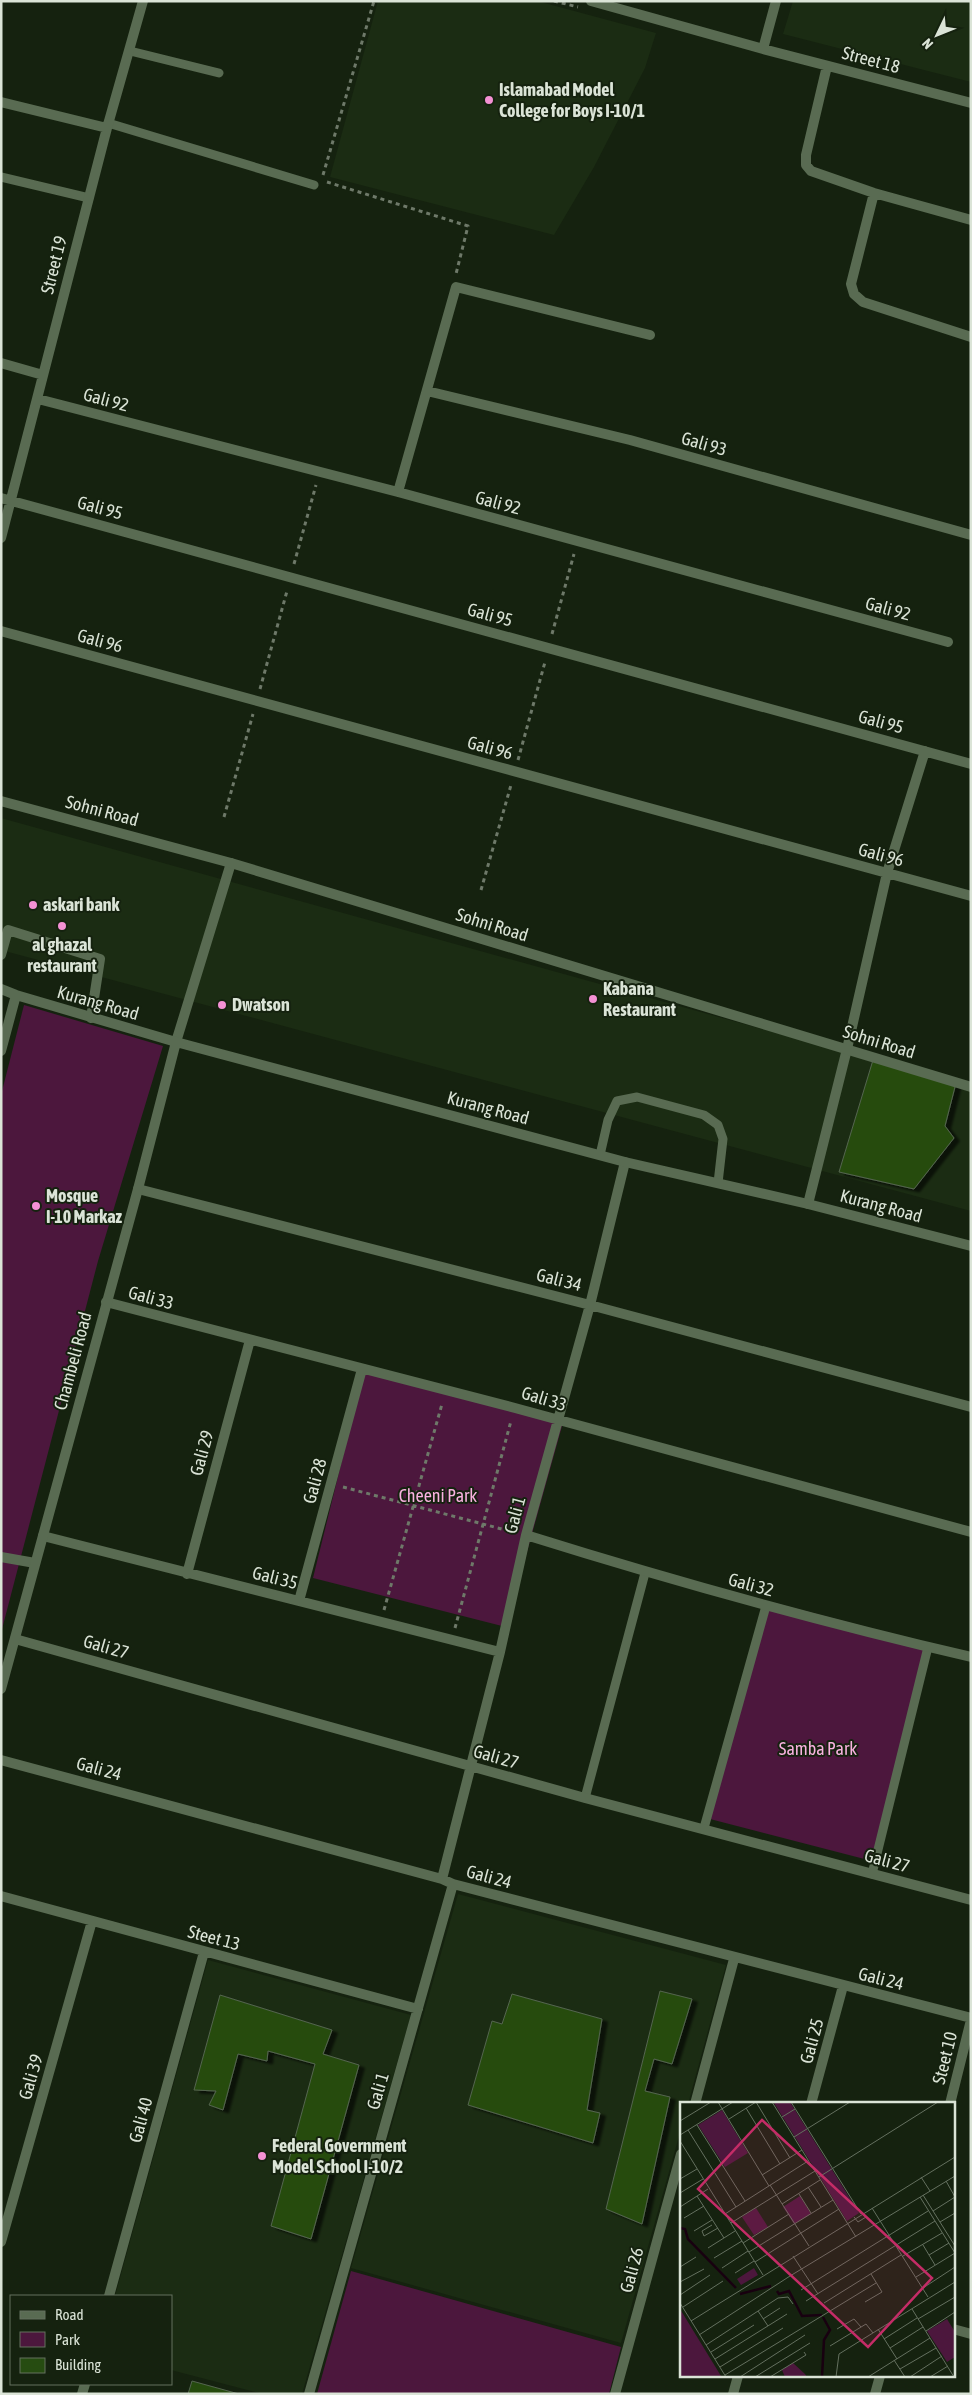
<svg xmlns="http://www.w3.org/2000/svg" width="972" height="2395" viewBox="0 0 972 2395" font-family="'Asap Condensed',sans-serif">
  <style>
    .built { fill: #1b2c13 }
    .green { fill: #4c173d }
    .building { fill: #264c11; stroke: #55654f; filter: url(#shadow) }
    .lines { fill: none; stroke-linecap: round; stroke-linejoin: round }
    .path { stroke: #6e7969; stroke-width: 3; stroke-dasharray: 4 4; stroke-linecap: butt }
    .service { stroke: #596b52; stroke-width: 9 }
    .minor { stroke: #596b52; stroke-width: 10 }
    .tertiary { stroke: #596b52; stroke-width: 10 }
    .poi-dot { fill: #f491d4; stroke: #15220f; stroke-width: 2 }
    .labels { text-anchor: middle; stroke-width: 4; stroke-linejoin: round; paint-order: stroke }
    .street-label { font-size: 18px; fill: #dbe4d7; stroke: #15220f }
    .poi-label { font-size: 18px; font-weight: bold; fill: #dbe4d7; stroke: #15220f; text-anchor: start }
    .park-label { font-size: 18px; fill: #f9b2e0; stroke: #15220f }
    .inset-river { fill: none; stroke: #180010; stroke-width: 2.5 }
    .inset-road { fill: none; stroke: #64705f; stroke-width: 1 }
    .view { fill: #c42c67; fill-opacity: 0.15; stroke: #c42c67; stroke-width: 2.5 }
    .inset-edge { fill: none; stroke: #dbe4d7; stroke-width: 2.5 }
  </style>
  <defs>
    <filter id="shadow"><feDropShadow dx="5.5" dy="3" stdDeviation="1" flood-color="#0009"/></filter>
  </defs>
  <rect width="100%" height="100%" fill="#15220f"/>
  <path class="built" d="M378,1H537L656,33L645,68L594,167L554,235L330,177Z
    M793,1H971V82L783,34Z
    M1,818L971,1087V1211L1,950Z
    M458,1894L726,1965L688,2104H681V2129L621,2343L351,2268Z
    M208,1960L411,2015L302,2394H263L171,2370V2296H115Z"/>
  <path class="green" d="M24,1005L163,1046L98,1261L1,1633V1095Z
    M365,1367L564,1419L506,1627L313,1578Z
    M771,1602L931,1644L876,1862L710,1819Z
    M351,2271L621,2347L609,2394H317Z"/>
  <path class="building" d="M873,1060L956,1083L945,1126L954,1138L914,1189L839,1172Z
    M660,1991L692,1999L672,2064L654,2059L645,2091L670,2097L642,2224L606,2209Z
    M512,1994L602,2019L587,2110L600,2113L593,2143L468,2105L492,2021L502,2024Z
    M220,1995L332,2030L323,2054L359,2065L311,2239L271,2226L315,2064L268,2051L267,2061L238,2054L223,2110L209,2105L216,2091L194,2090Z
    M192,2381L239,2394H188Z"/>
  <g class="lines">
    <path class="path" d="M554,1L578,7
      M323,175L374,1
      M327,182L468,226L456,274
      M294,564L316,485
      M552,634L574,554
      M260,689L287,591
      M518,760L545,662
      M224,817L253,714
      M481,890L511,785
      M343,1487L513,1532
      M384,1610L442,1404
      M455,1628L511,1421"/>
    <path class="service" d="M130,51L219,73
      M108,123L314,185
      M1,177L89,198
      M600,1155L608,1120L617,1101L637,1097L704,1115L718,1125L723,1139L718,1183
      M585,1798L645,1573
      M704,1828L766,1606
      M872,1874L928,1647"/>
    <path class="minor" d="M591,1L763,49L971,103
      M763,49L776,1
      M827,66L806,155V165L811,171L874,193L971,220
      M1,102L107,128
      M874,193L851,284L854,294L863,302L971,337
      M1,363L43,375
      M427,391L630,440L971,535
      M38,399L398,492L948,642
      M398,492L456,287L650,335
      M1,498L971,764
      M1,538L107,128L143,1
      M1,631L971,896
      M1,955L8,930L100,959L91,1018
      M176,1042L231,863
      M138,1189L590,1305L971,1407
      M808,1204L847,1049L887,873L925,751
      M106,1302L515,1408L971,1532
      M526,1535C673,1581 821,1622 971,1657
      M43,1536L500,1652
      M1,1557L35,1563
      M187,1574L250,1340
      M299,1601L362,1369
      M15,1639L585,1798L971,1900
      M1,1760L442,1879L453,1884L971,2018
      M442,1879L500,1652L526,1535L590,1305L625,1162
      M1,1896L418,2009
      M695,2104L734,1959
      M811,2104L843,1986
      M950,2104L971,2020
      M1,2242L92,1921
      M109,2296L204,1952
      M953,2329L971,2334
      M82,2394L85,2384
      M309,2394L453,1884
      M615,2394L681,2154
      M733,2394L738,2376
      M875,2394L880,2376"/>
    <path class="tertiary" d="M1,801L231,863L971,1087
      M1,989L16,995L176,1042L625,1162L808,1204L971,1246
      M1,1051L16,995
      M1,1689L138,1189L176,1042"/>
  </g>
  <g class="poi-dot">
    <circle cx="489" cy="100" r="5"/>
    <circle cx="33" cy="905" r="5"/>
    <circle cx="62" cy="926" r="5"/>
    <circle cx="593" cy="999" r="5"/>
    <circle cx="222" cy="1005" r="5"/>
    <circle cx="36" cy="1206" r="5"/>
    <circle cx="262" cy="2156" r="5"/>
  </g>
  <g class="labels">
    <g class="street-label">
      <text transform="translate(871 60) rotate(15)" y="6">Street 18</text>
      <text transform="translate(54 265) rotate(-76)" y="6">Street 19</text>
      <text transform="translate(106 400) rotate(15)" y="6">Gali 92</text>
      <text transform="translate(704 444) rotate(16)" y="6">Gali 93</text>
      <text transform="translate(498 503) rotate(15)" y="6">Gali 92</text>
      <text transform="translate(100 508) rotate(15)" y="6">Gali 95</text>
      <text transform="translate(888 609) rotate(15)" y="6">Gali 92</text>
      <text transform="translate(490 615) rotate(15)" y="6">Gali 95</text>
      <text transform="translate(100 641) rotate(15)" y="6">Gali 96</text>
      <text transform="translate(881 722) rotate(15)" y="6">Gali 95</text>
      <text transform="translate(490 748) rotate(15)" y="6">Gali 96</text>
      <text transform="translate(102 811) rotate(15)" y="6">Sohni Road</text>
      <text transform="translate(881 855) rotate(15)" y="6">Gali 96</text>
      <text transform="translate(492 925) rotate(17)" y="6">Sohni Road</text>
      <text transform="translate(98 1003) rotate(16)" y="6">Kurang Road</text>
      <text transform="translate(879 1042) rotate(17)" y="6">Sohni Road</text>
      <text transform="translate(488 1108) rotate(15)" y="6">Kurang Road</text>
      <text transform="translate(881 1206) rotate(15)" y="6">Kurang Road</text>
      <text transform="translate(559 1280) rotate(14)" y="6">Gali 34</text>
      <text transform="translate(151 1298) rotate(15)" y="6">Gali 33</text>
      <text transform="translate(73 1361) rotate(-75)" y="6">Chambeli Road</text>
      <text transform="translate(544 1399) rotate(17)" y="6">Gali 33</text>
      <text transform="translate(202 1453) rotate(-75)" y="6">Gali 29</text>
      <text transform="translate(315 1481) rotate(-75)" y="6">Gali 28</text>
      <text transform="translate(515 1515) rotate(-75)" y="6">Gali 1</text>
      <text transform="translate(275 1578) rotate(14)" y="6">Gali 35</text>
      <text transform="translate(751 1585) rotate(15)" y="6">Gali 32</text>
      <text transform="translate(106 1647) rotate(16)" y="6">Gali 27</text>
      <text transform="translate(496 1757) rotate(16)" y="6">Gali 27</text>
      <text transform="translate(99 1769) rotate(15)" y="6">Gali 24</text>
      <text transform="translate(887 1861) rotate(15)" y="6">Gali 27</text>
      <text transform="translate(489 1877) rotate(15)" y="6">Gali 24</text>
      <text transform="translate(214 1938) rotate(15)" y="6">Steet 13</text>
      <text transform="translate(881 1979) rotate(14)" y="6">Gali 24</text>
      <text transform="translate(812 2041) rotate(-75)" y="6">Gali 25</text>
      <text transform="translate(945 2058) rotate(-76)" y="6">Steet 10</text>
      <text transform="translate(31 2077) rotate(-74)" y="6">Gali 39</text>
      <text transform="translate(378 2091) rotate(-74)" y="6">Gali 1</text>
      <text transform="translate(141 2120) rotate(-75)" y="6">Gali 40</text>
      <text transform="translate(632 2270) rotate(-75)" y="6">Gali 26</text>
    </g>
    <g class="poi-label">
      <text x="499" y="96">Islamabad Model<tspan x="499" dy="21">College for Boys I-10/1</tspan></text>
      <text x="43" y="911">askari bank</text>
      <text x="62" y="951" text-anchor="middle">al ghazal<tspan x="62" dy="21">restaurant</tspan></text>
      <text x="603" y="995">Kabana<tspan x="603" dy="21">Restaurant</tspan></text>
      <text x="232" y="1011">Dwatson</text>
      <text x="46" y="1202">Mosque<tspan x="46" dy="21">I-10 Markaz</tspan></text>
      <text x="272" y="2152">Federal Government<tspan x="272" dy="21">Model School I-10/2</tspan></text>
    </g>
    <g class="park-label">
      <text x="438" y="1502">Cheeni Park</text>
      <text x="818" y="1755">Samba Park</text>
    </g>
  </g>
  <g transform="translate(680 2102)">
    <rect width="275" height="275" fill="#15220f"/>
    <path d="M110,0L179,111L167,119L94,1ZM42,8L68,51L45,65L18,23ZM120,94L131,112L114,122L103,105ZM76,106L88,125L74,133L62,115ZM74,166L78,173L61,183L57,177ZM0,207L41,274V275L0,274ZM267,217L275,230V255L267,260L247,229ZM113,261L125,272L127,275H105L102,268Z" fill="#4c173d"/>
    <path class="inset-river" d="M0,126L5,127L8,137L56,186M97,189L99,192L109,189L122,214L142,213M60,192L91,184M142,275L144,238L150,228L143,215"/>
    <path class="inset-road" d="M38,0L89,84M76,0L110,56M92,0L176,135M111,0L181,112M66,6L100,62M102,15L115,7M49,17L76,0M0,19L31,0M17,23L65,99M8,28L56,105M0,33L53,0M114,35L170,0M0,39L83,173M82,73L122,48M139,75L258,0M241,75L250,89M0,77L17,67M266,79L275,95M90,83L129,144M128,85L141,105M0,91L23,77M119,92L131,111M243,93L275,144M17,94L44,136M240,95L275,151M102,102L140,78M0,105L28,87M192,106L248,195M253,109L275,95M45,112L128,59M174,115L178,120L186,115L183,111M4,116L24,104M260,120L275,111M51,121L135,69M32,123L22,129L24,134L38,126M14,129L32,118M63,141L109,112M243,143L255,163M28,146L55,129M69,150L153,98M249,153L269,141M113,154L138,192M223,154L262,131M34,156L62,139M75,160L159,107M0,165L16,155M42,166L68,149M55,171L74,159M236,175L275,151M0,180L24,167M243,186L275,165M121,188L248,109M0,193L30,173M126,199L255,119M185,200L202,190L191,172M0,201L46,275M144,201L221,153M3,205L43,179M232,207L274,275M78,209L88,224M83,217L100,206M238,217L275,195M11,219L275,55M157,227L174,217L181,225M198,227L217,257M246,229L275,210M19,233L110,174L275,74M204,237L237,216M26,243L98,196L108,195L113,202M150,244L186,222L193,231M210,246L243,225M31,250L74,223M35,257L107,212M214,258L225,275M40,265L103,226M220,267L256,246M45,273L196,181M60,275L125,233M75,275L130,241M90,275L126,253L124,250M156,275L159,252L275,180M188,275L250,236M230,275L262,254M250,275L268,264"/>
    <path class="view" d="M82,18L252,176L188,245L18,87Z"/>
    <rect width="275" height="275" class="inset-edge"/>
  </g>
  <rect width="972" height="2395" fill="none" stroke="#dbe4d7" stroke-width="5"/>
  <rect x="10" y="2295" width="162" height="90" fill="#15220f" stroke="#64705f"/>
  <rect x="20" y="2311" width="25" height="8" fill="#596b52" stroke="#64705f"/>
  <text x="55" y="2320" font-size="15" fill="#dbe4d7">Road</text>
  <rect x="20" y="2332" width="25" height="15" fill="#4c173d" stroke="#64705f"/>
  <text x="55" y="2345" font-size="15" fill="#dbe4d7">Park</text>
  <rect x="20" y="2358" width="25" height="15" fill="#264c11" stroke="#64705f"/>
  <text x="55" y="2370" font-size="15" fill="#dbe4d7">Building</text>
  <g transform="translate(937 35) rotate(227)" stroke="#15220f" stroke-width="4" paint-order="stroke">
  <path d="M0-4L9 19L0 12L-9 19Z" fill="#dbe4d7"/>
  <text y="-8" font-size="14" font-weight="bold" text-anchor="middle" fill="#dbe4d7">N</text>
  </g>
</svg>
